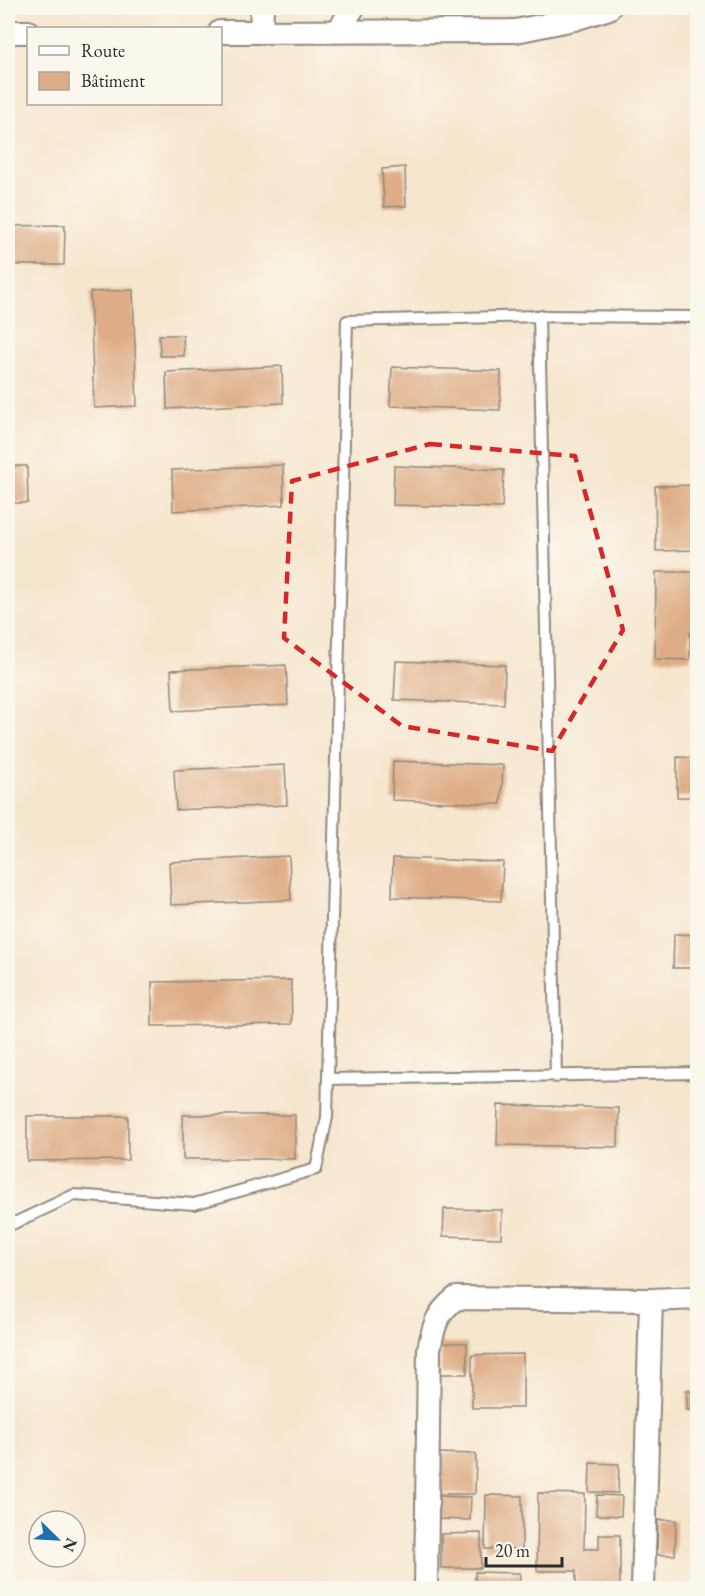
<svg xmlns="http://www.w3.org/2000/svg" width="705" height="1596" viewBox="0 0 705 1596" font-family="'EB Garamond',serif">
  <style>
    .building { fill: #dead87 }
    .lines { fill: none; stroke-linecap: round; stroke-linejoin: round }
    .service-casing { stroke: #90887c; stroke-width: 14 }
    .minor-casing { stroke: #90887c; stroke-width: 26 }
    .service { stroke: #fff; stroke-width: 10 }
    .minor { stroke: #fff; stroke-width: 22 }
    .marked { fill: none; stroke: #d62828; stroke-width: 4.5; stroke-dasharray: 12 8; stroke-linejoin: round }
  </style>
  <rect width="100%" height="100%" fill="#fbf7ec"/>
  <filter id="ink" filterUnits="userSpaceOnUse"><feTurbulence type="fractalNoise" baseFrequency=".0167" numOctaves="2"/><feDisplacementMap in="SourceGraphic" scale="12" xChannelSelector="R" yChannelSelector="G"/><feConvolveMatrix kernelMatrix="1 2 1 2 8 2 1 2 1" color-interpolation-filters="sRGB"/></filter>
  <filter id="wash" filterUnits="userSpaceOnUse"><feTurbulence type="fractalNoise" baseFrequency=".008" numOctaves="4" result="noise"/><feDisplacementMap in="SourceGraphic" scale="24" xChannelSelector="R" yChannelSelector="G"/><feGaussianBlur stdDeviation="1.35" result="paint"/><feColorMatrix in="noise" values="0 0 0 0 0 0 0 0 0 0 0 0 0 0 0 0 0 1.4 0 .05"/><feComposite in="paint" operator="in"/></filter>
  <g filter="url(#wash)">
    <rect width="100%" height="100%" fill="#f6e6ce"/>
    <g id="blocks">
      <path class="building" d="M405,167L406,206L384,207L382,169Z
        M65,225L64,265H8V226Z
        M133,290L137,406L94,408L90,292Z
        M159,335H183L184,356H160Z
        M282,366L283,403L167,409L166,372Z
        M392,367L501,371L500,410L390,406Z
        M283,465L284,505L173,511L172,470Z
        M8,466H27L28,503H8Z
        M394,466L504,470L502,508L393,505Z
        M698,485V550L656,551L655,486Z
        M656,572H698V633H690V660L655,659Z
        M396,661L505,665L504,704L394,700Z
        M286,665L288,705L173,711L171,670Z
        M677,757L698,758V797H677Z
        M393,761L503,765L501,804L392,800Z
        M285,765L287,805L176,810L174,770Z
        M289,856L291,900L171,905L169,862Z
        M393,858L503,862L501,901L392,897Z
        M674,934L698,935V968H673Z
        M291,980L292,1024L152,1026V982Z
        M498,1105L619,1108L618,1147L497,1145Z
        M183,1115H295V1159H183Z
        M27,1116H128V1160L27,1161Z
        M444,1209L502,1210L501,1238L443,1236Z
        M441,1343H467V1374H441Z
        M523,1354V1408H472V1355Z
        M687,1391H698V1410H687Z
        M434,1453L476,1454L475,1494H433Z
        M590,1463L619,1464L618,1493L589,1492Z
        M538,1493L585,1494L584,1549H599V1535H620V1588H576V1571H537Z
        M486,1495L522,1496V1549H485Z
        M597,1495L622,1496L621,1516L596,1515Z
        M433,1496L471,1497L470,1520L433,1519Z
        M695,1496H698V1523H693Z
        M658,1520H676L675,1555H657Z
        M481,1533V1568H441V1534Z
        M475,1572L520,1573L519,1588H475Z"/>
    </g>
  </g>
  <g filter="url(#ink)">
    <use href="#blocks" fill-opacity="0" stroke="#90887c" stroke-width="1.5"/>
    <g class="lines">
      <defs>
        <path id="service" d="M539,316L556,1077
          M328,1079L698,1073
          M8,1226L74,1195L194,1204L316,1169L327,1117L347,321L539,316L698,317"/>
        <path id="minor" d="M338,31L353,8
          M8,32H28
          M220,32L516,31L574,19L609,8
          M261,32L262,8
          M426,1588L429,1349C434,1325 436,1314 456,1298L651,1300L698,1298
          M643,1588L651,1300"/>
      </defs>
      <use href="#service" class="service-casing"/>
      <use href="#minor" class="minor-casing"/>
      <use href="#service" class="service"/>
      <use href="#minor" class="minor"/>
    </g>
  </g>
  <path class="marked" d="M430,444L575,456L623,630L552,751L402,726L284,638L292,481Z"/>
  <rect width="705" height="1596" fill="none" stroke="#fbf7ec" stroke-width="30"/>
  <rect x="27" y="27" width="195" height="78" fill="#fbf7ec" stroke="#a8a59f" stroke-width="1.5"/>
  <rect x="39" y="46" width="30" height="9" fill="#ffffff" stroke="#a8a59f" stroke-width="1.5"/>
  <text x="81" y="57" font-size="18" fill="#2b2b2b">Route</text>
  <rect x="39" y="72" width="30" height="18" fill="#dead87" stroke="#a8a59f" stroke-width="1.5"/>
  <text x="81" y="87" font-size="18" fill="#2b2b2b">Bâtiment</text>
  <g transform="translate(57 1539) rotate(114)"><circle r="28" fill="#fbf7ec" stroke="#a8a59f" stroke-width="1.5"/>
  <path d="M0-4.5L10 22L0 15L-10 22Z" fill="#1f6fb2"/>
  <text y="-9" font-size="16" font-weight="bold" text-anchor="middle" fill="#2b2b2b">N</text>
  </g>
  <path d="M486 1557v9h76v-9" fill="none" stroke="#2b2b2b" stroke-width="3"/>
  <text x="495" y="1557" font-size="18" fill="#2b2b2b" stroke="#fbf7ec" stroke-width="4.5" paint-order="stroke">20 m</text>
</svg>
